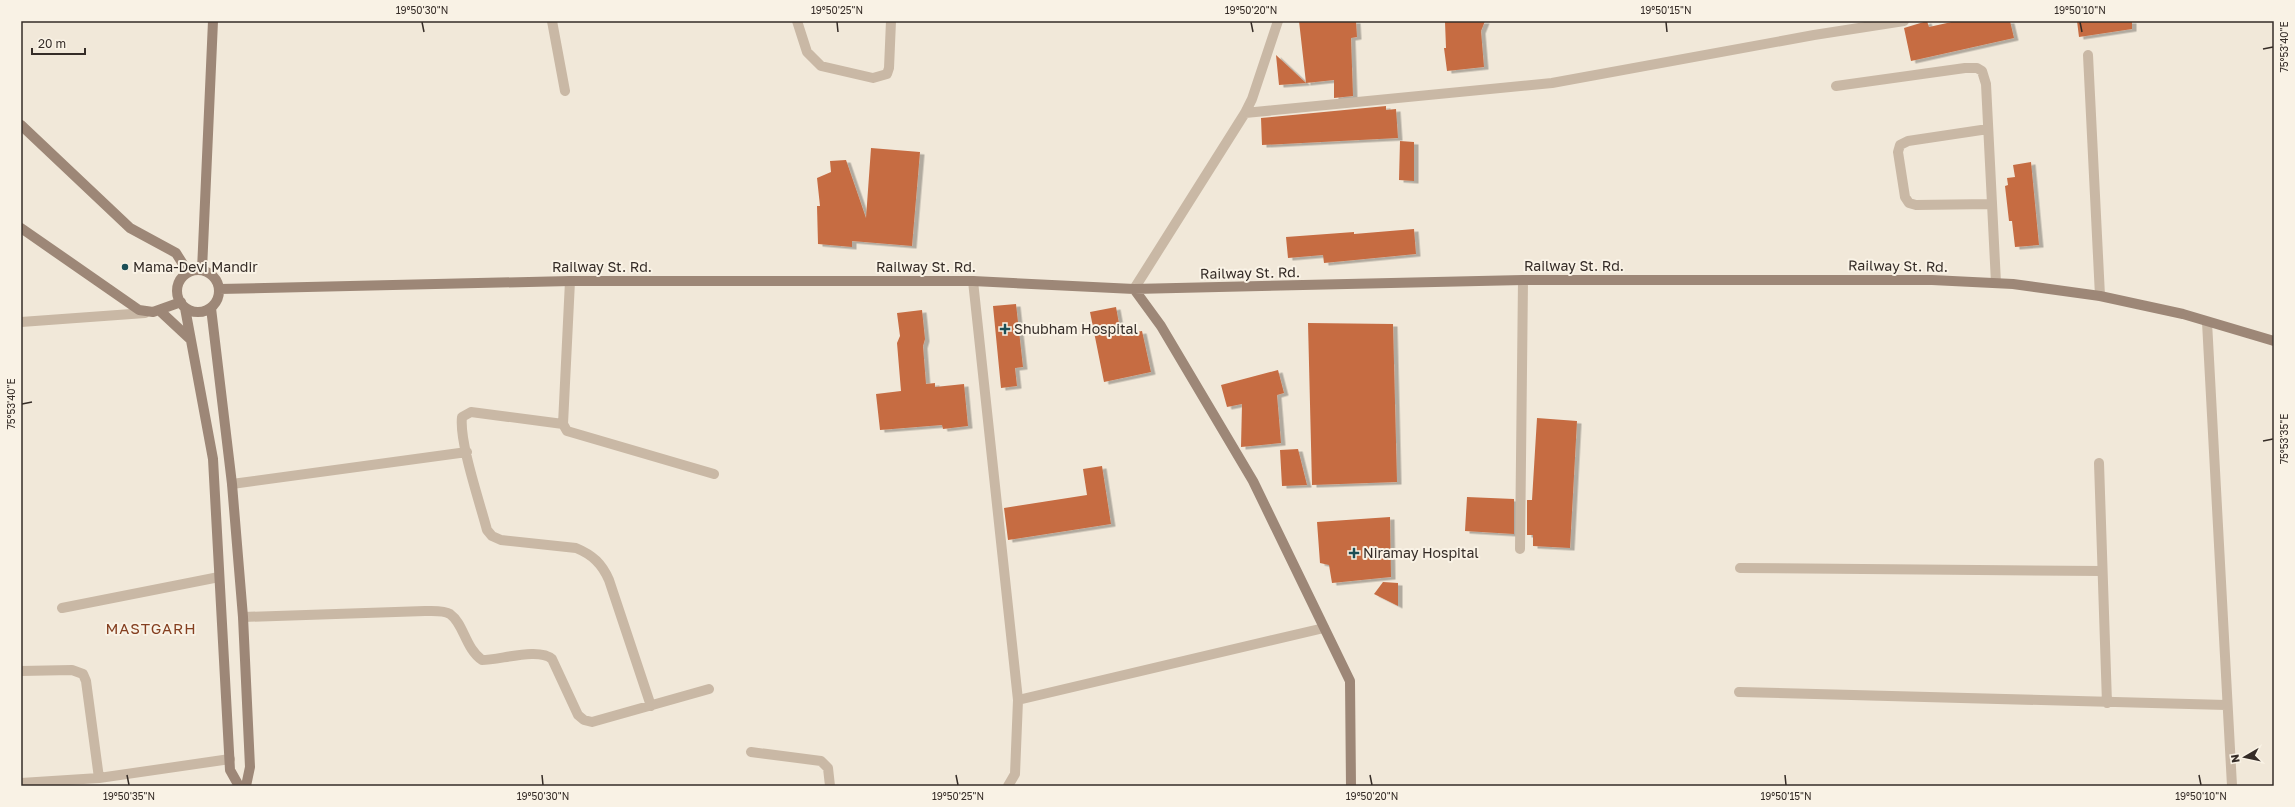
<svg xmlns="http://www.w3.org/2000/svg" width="2295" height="807" viewBox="0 0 2295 807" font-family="'Golos Text',sans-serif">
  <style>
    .building { fill: #c66c43; filter: url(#shadow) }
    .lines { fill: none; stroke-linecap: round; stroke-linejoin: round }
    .street { stroke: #c9b8a5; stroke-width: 10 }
    .secondary { stroke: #9d8777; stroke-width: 10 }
    .ticks { fill: none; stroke: #352c27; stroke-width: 1.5 }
    .poi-dot { fill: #1c4e56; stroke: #f9f2e5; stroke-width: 1.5 }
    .labels { text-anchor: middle; stroke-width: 4; stroke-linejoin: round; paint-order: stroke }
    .street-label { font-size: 14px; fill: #352c27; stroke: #f9f2e5 }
    .poi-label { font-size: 14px; fill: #352c27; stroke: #f9f2e5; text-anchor: start }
    .neighbourhood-label { font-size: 15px; letter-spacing: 1px; fill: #843f20; stroke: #f9f2e5 }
    .neatline { fill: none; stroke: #352c27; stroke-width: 1.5 }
    .ticks-label { font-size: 10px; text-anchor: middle; fill: #352c27 }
  </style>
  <defs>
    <filter id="shadow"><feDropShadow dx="4.5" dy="2.5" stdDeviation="0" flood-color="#0004"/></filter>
  </defs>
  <rect width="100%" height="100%" fill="#f1e8d9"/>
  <path class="building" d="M1299,21H1356L1357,37L1351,38L1353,96L1334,98V80L1306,83Z
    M1485,21L1481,31L1484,67L1447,71L1444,48H1446L1445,22Z
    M1927,21L1929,27L1956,21H2010L2014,38L1911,61L1904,28Z
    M2077,21H2132V29L2079,37Z
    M1276,55L1306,83L1279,85Z
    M1386,106V110L1396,109L1398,138L1262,145L1261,118Z
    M1400,141L1414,142V181L1399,180Z
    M871,148L920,152L912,246L852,241V247L818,244L817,206H820L817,178L831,172L830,161L846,160L866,218Z
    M2031,162L2039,245L2015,247L2012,221H2009L2005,186L2008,185L2007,178L2015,177L2013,165Z
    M1414,229L1416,254L1324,263L1323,255L1288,258L1286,237L1354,232V234Z
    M1016,304L1023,367L1015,368L1017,386L1001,388L993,306Z
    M1116,307L1120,329L1129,327L1130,333L1142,331L1151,372L1104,382L1090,312Z
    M922,310L925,339L923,346L926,384L935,383V387L964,384L968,426L943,429L942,425L880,430L876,394L901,391L897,343L900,336L897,313Z
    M1308,323L1393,324L1397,482L1312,485Z
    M1278,370L1284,393L1277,395L1281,443L1241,447L1242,404L1227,407L1221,385Z
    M1537,418L1577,421L1570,548L1533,546V535H1527V500H1532Z
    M1298,449L1307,485L1282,486L1280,450Z
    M1102,466L1111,524L1008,540L1004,508L1087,495L1083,469Z
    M1467,497L1514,499V534L1465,531Z
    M1390,517L1391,577L1332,583L1329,565L1320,563L1317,522Z
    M1383,582L1398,583V606L1374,594Z"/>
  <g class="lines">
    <path class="street" d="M552,21L565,91
      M797,21L807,52L821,66L873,78L887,74L889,68L891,21
      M2088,55L2100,296
      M1836,86L1965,68H1977L1982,71L1986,84L1996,283
      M1245,113L1552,83L1814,35L1904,21
      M1988,129L1908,141L1900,145L1898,152L1905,197L1909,203L1916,205L1992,204
      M570,281L563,424L567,431L714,474
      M973,281L1018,700L1015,774L1008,786
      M1134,289L1245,113L1252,99L1278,21
      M21,322L145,313
      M2207,322L2232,786
      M563,424L471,412L462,417C459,442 480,503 487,530L492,536L501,540L576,548C593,555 602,564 609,580L651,706
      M2099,463L2107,703
      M232,484L467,452
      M1520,549L1523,280
      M1740,568L2102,571
      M62,608L219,577
      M243,617L425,611C432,611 444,610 450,614C464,624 465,648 482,660C500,660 539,647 552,659L578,715L584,720L592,722L709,689
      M21,671L72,670L83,674L86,681L99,778
      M1739,692L2226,705
      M1018,700L1324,628
      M751,752L821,761L828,768L830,786
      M21,783L99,778L230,759"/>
    <path class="secondary" d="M21,125L130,228L176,253L188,272
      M21,228L139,310L153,312L181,302
      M202,270L213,21
      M177 291a21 21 0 1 1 42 0a21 21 0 1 1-42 0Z
      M219,289L570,281H973L1134,289L1523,280H1932L2013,284L2100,296L2183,314L2274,341
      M1134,289L1161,326L1253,481L1350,681L1351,786
      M185,308L213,459L230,770L239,786
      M211,308L232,484L243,617L250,767L246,786
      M160,311L189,338"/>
  </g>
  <path class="ticks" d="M422,22L424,32M837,22L838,32M1251,22L1253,32M1666,22L1667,32M2080,22L2082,32M2263,49L2273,47M22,404L32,402M2263,441L2273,439M127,775L129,785M542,775L543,785M956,775L958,785M1370,775L1372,785M1785,775L1786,785M2199,775L2201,785"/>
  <g class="poi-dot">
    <circle cx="125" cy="267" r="4"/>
    <path d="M1003 323h4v4h4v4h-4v4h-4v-4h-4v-4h4z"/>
    <path d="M1352 547h4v4h4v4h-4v4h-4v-4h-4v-4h4z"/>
  </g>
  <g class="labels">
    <g class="street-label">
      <text x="1574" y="271">Railway St. Rd.</text>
      <text transform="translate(1898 266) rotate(1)" y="5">Railway St. Rd.</text>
      <text x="602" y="272">Railway St. Rd.</text>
      <text x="926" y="272">Railway St. Rd.</text>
      <text transform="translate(1250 273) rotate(-1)" y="5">Railway St. Rd.</text>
    </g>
    <g class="poi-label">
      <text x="133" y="272">Mama-Devi Mandir</text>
      <text x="1014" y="334">Shubham Hospital</text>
      <text x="1363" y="558">Niramay Hospital</text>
    </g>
    <g class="neighbourhood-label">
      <text x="151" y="634">MASTGARH</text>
    </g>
  </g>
  <rect width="2295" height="807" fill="none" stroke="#f9f2e5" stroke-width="44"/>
  <g transform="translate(2245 757) rotate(261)" stroke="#f9f2e5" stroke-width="3" paint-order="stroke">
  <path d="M0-3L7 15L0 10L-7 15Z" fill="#352c27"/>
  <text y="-6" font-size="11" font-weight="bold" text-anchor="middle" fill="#352c27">N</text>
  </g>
  <path d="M32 48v6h53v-6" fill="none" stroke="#352c27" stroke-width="2"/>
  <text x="38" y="48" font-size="12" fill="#352c27" stroke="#f9f2e5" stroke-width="3" paint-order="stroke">20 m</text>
  <rect x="22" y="22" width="2251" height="763" class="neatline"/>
  <g class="ticks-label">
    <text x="422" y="14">19°50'30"N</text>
    <text x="837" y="14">19°50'25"N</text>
    <text x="1251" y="14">19°50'20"N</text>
    <text x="1666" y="14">19°50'15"N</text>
    <text x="2080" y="14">19°50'10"N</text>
    <text transform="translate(2284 47) rotate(-90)" y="4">75°53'40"E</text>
    <text transform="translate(11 404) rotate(-90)" y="4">75°53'40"E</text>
    <text transform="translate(2284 439) rotate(-90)" y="4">75°53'35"E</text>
    <text x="129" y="800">19°50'35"N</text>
    <text x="543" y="800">19°50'30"N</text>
    <text x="958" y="800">19°50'25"N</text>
    <text x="1372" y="800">19°50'20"N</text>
    <text x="1786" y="800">19°50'15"N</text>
    <text x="2201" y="800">19°50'10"N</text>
  </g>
</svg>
